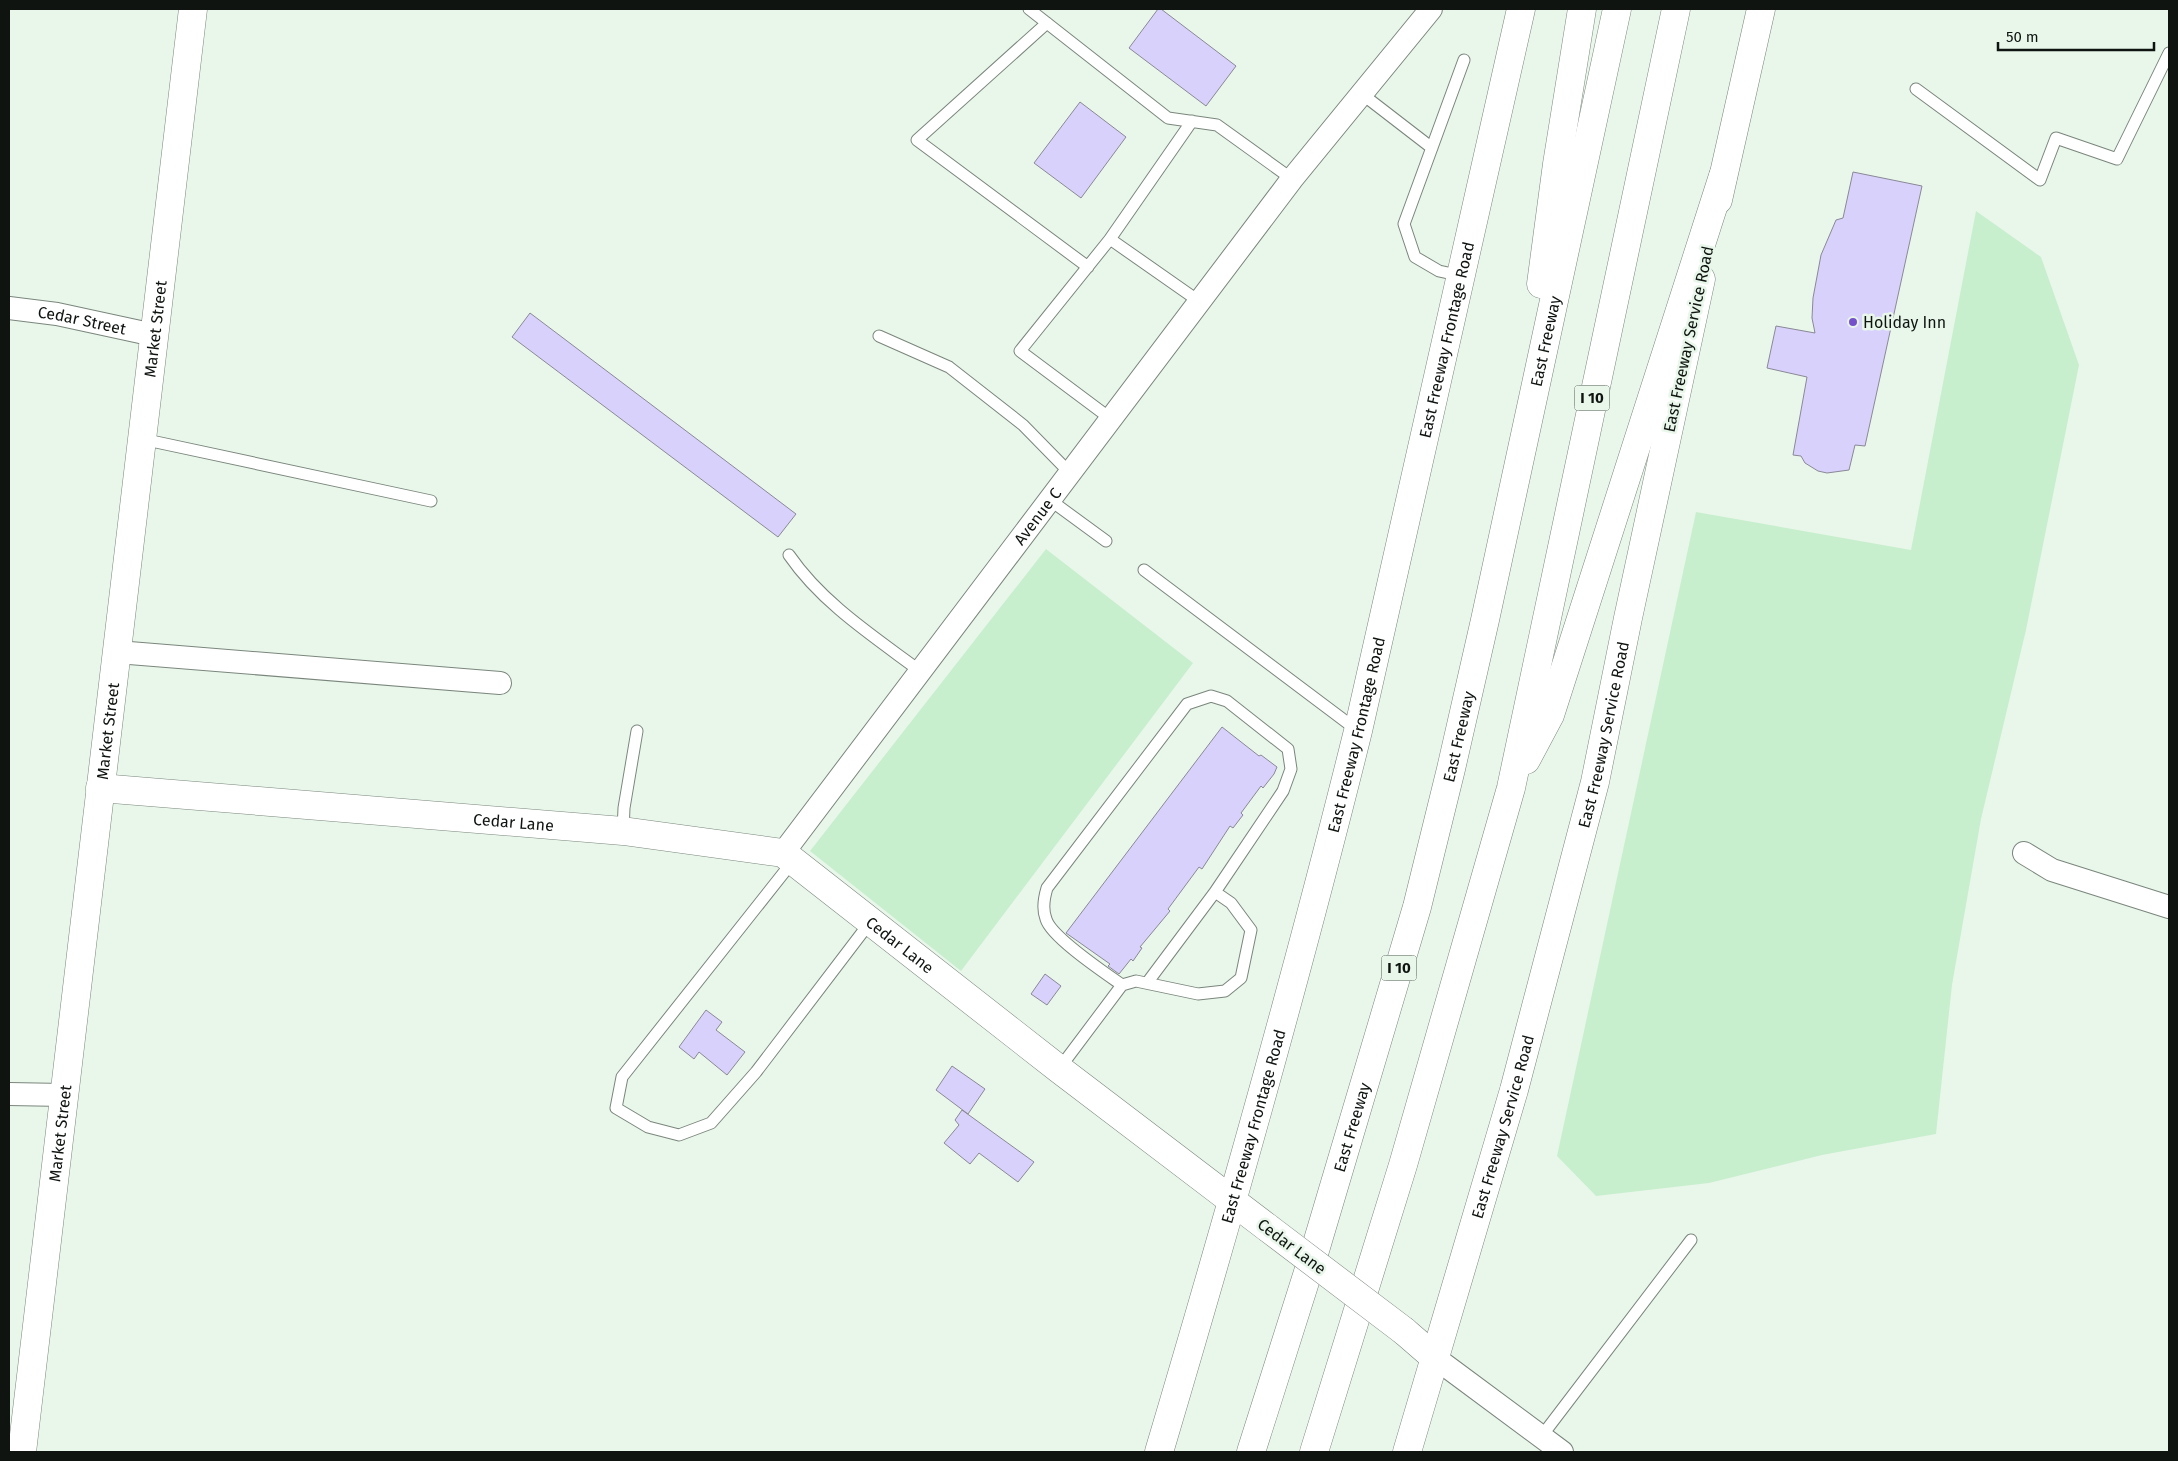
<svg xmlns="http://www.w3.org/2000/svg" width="2178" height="1461" viewBox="0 0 2178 1461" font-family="'Fira Sans',sans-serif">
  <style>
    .green { fill: #c8efcd }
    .building { fill: #d8d1fb; stroke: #8a8896 }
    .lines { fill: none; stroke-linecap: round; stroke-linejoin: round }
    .service-casing { stroke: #7a867c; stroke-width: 13 }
    .minor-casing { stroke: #7a867c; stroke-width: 24 }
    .tertiary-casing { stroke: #7a867c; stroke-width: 29 }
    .secondary-casing { stroke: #7a867c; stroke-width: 29 }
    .motorway-casing { stroke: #7a867c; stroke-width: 29 }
    .service { stroke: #fff; stroke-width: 11 }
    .minor { stroke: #fff; stroke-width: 22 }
    .tertiary { stroke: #fff; stroke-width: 28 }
    .secondary { stroke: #fff; stroke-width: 28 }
    .motorway { stroke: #fff; stroke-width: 28 }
    .tertiary-bridge-casing { stroke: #7a867c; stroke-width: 29; stroke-linecap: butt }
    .tertiary-bridge { stroke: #fff; stroke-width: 28 }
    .poi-dot { fill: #7552cb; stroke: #e9f7eb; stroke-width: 2 }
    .labels { text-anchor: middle; stroke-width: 5; stroke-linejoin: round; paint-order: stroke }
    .shield { fill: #e9f7eb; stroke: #505852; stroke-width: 1 }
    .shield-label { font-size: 15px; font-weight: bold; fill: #0f1410 }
    .street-label { font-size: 16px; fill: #0f1410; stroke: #e9f7eb }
    .poi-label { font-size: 16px; fill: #0f1410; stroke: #e9f7eb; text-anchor: start }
  </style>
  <rect width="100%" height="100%" fill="#e9f7eb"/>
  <path class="green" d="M1976,211L2041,257L2079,365L2026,630L1981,819L1952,985L1936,1134L1822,1155L1709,1183L1596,1196L1557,1156L1696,512L1911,550Z
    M1046,549L1193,663L961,971L810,851Z"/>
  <path class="building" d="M1158,9H1161L1236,66L1206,106L1129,48Z
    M1080,102L1126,137L1081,198L1034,163Z
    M1853,172L1922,186L1865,446L1855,445L1849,470L1827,473L1818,471L1805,463L1801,456L1793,455L1807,377L1767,368L1776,326L1815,333L1812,318L1813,298L1821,255L1836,220L1843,218Z
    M530,313L796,514L778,537L512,337Z
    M1222,727L1259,756L1261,755L1277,767L1274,774L1263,788L1261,786L1241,813L1243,815L1233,828L1230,826L1202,869L1199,867L1168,909L1170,911L1140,947L1142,948L1133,961L1131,959L1119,974L1108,966L1110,964L1066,933Z
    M1045,974L1061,986L1047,1005L1031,994Z
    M706,1010L722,1022L716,1030L745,1052L727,1075L699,1052L694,1059L679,1047Z
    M952,1066L985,1089L968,1114L936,1090Z
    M962,1110L1034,1162L1018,1182L979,1153L970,1164L944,1143L959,1125L955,1120Z"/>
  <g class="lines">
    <defs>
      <path id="service" d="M1029,9L1168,118L1217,125L1292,179
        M1047,23L917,140L1088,267
        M1916,89L2040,180L2056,138L2117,159L2169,53
        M1362,94L1432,148
        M1192,121L1110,239L1200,302
        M1110,239L1020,351L1111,419
        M1462,276L1439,271L1415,257L1404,224L1464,60
        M879,336L949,367L1023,425L1070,473
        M142,439L431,501
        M1050,500L1106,541
        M789,555C822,603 873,636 920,671
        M1144,570L1357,730
        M623,831L624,808L637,731
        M793,861L622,1077L616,1108L648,1127L679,1135L711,1123L756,1072L871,921
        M1122,985C1105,973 1051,937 1046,919C1042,909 1044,898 1047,888L1187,704L1211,696L1227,701L1288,749L1291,769L1283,791L1215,892
        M1059,1069L1122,985L1136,981L1198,994L1225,991L1241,978L1251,930L1231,903L1215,892L1147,983
        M1541,1437L1691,1240"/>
      <g id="minor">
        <path id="s1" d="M9,308L57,314L154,335"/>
        <path d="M117,652L500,683"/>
        <path id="s2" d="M783,853L1292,179L1431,9"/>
        <path d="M2024,853L2052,870L2169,907"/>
        <path d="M9,1094L64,1095"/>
        <path d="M1434,1357L1562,1452"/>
      </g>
      <g id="tertiary">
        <path id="s3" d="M100,788L623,831L783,853L1059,1069L1268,1228"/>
        <path d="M1404,1331L1434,1357"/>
        <path id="s4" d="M22,1452L193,9"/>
      </g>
      <g id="secondary">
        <path d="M1718,200L1761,9"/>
        <path id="s5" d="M1159,1452C1230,1213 1298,973 1358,731L1521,9"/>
        <path id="s6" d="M1407,1452L1514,1090L1595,782L1628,618L1701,279"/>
      </g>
      <g id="motorway">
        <path d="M1541,284L1557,164L1582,9"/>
        <path d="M1526,760L1550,715L1723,176"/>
        <path id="s7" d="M1251,1452L1316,1247L1417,907L1451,769L1485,620L1617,9"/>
        <path d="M1314,1452L1403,1165L1511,788L1676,9"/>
      </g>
    </defs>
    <use href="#service" class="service-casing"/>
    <use href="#minor" class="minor-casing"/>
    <use href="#tertiary" class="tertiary-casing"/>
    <use href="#secondary" class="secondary-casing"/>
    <use href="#motorway" class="motorway-casing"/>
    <use href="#service" class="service"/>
    <use href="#minor" class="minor"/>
    <use href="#tertiary" class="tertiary"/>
    <use href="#secondary" class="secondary"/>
    <use href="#motorway" class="motorway"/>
    <defs>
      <path id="tertiary-bridge" d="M1268,1228L1404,1331"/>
    </defs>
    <use href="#tertiary-bridge" class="tertiary-bridge-casing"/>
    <use href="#tertiary-bridge" class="tertiary-bridge"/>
  </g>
  <circle class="poi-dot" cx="1853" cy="322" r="5"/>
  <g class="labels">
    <g class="shield">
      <rect x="1574.5" y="385.5" width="35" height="25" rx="4"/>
      <rect x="1381.5" y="955.5" width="35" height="25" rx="4"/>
    </g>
    <g class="shield-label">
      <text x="1592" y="403">I 10</text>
      <text x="1399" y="973">I 10</text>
    </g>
    <g class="street-label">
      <text dy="6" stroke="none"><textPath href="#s1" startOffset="74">Cedar Street</textPath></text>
      <text dy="6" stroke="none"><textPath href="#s4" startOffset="1131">Market Street</textPath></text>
      <text transform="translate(1688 339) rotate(-78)" y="6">East Freeway Service Road</text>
      <text dy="6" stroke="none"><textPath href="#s5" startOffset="1149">East Freeway Frontage Road</textPath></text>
      <text dy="6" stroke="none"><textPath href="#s7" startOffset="1150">East Freeway</textPath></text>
      <text dy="6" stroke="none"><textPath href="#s2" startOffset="422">Avenue C</textPath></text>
      <text dy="6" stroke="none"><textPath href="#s4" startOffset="726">Market Street</textPath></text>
      <text dy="6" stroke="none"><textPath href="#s5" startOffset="744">East Freeway Frontage Road</textPath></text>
      <text dy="6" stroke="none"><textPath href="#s6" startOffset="744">East Freeway Service Road</textPath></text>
      <text dy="6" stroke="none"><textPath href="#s7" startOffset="745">East Freeway</textPath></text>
      <text dy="6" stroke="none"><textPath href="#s3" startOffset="415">Cedar Lane</textPath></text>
      <text dy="6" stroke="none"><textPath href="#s3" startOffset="835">Cedar Lane</textPath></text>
      <text dy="6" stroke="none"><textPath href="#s5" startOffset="339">East Freeway Frontage Road</textPath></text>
      <text dy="6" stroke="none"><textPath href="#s6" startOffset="339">East Freeway Service Road</textPath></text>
      <text dy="6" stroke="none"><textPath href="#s7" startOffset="340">East Freeway</textPath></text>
      <text dy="6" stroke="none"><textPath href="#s4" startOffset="321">Market Street</textPath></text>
      <text transform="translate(1292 1246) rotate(37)" y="6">Cedar Lane</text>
    </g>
    <g class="poi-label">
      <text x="1863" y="328">Holiday Inn</text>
    </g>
  </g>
  <rect width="2178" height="1461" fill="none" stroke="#0f1410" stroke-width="20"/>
  <path d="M1998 42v8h156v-8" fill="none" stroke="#0f1410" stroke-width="2.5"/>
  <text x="2006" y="42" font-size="15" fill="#0f1410" stroke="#e9f7eb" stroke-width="4" paint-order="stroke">50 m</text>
</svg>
